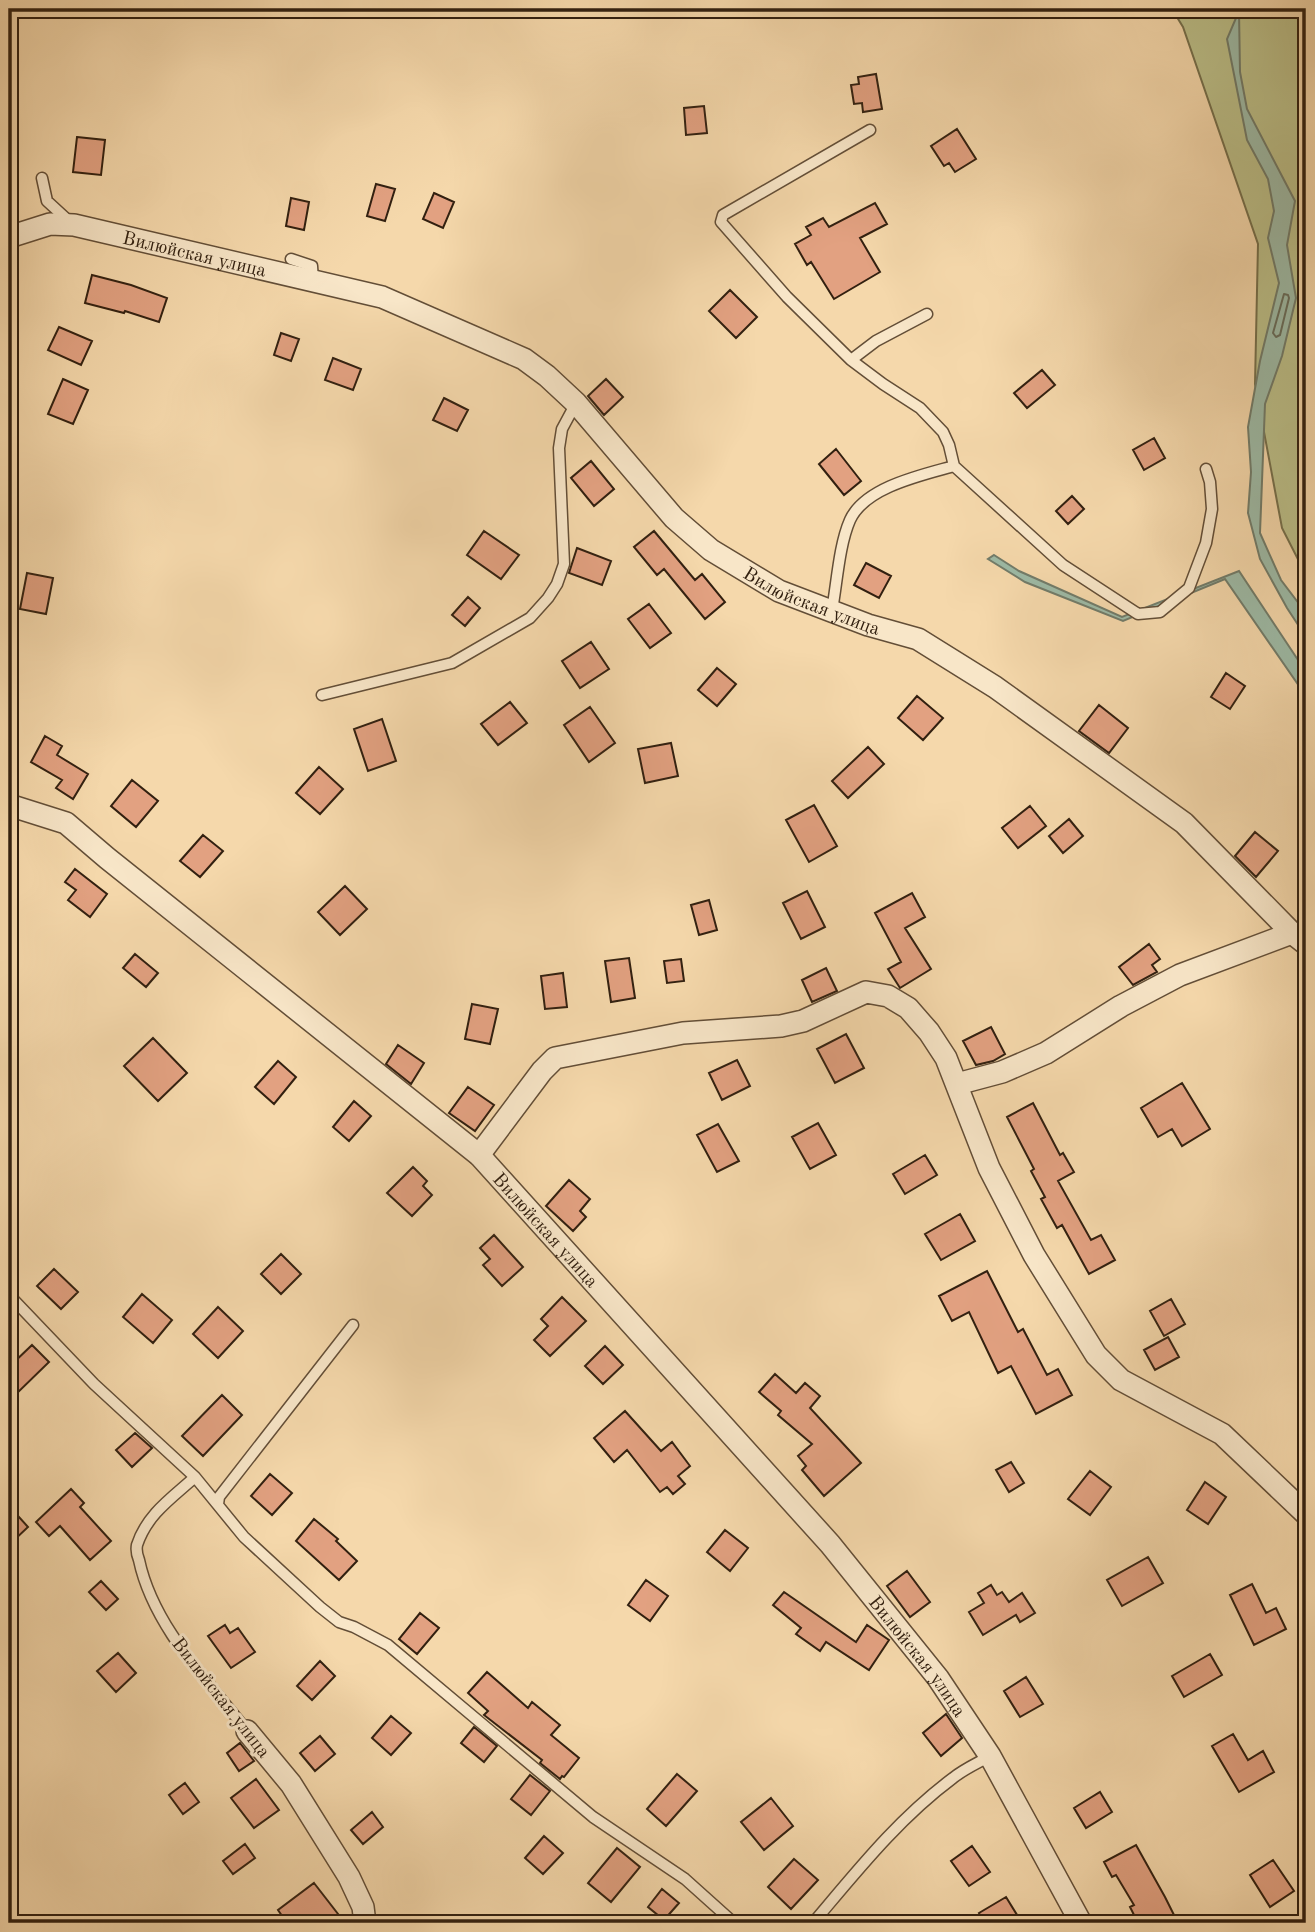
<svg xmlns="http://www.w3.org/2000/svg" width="1315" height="1932" viewBox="0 0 1315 1932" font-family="'Old Standard TT',serif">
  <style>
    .green { fill: #bbbf89; stroke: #76704c; stroke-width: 2 }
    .water { fill: #9dbaa6; stroke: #727c6a; stroke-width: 2 }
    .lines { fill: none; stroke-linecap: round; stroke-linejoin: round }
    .shore { stroke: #686d5b; stroke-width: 2 }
    .building { fill: #e2a181; stroke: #322010; stroke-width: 2 }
    .lane-casing { stroke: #634e37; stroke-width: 13 }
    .street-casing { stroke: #634e37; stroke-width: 24 }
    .lane { stroke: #f8e6c8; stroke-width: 10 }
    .street { stroke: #f8e6c8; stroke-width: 21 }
    .labels { text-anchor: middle; stroke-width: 6; stroke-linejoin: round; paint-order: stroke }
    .street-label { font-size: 19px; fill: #322010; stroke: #f8e6c8 }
  </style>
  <rect width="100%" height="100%" fill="#f5d8ab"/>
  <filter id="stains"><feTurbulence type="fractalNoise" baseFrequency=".00286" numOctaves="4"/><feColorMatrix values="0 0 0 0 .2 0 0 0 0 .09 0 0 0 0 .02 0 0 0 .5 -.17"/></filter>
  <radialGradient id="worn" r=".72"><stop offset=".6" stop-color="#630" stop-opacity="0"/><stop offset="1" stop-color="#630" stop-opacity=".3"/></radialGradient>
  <path class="green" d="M1172,9H1299L1306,20V575L1282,528L1255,384L1258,244L1183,27Z"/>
  <path class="water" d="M1239,11L1240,72L1247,109L1295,201L1287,245L1296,298L1282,356L1265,404L1260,533L1281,580L1306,613V637L1287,608L1260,559L1248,513L1251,472L1248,427L1260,361L1279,283L1268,238L1274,211L1268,179L1247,140L1227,39Z
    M994,555L1019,571L1122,617L1239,571L1306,672V696L1225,579L1123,621L1025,582L988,559Z"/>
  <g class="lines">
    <path class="shore" d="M1284,294L1288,295L1289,298L1280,335L1276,337L1273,333Z"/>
  </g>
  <path class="building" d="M876,74L882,109L863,112L862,103L854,104L851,85L859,84L858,77Z
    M704,106L707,133L686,135L684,108Z
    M957,129L976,159L955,172L949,163L944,166L931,146Z
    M77,137L105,140L101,175L73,172Z
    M376,184L395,189L385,221L367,216Z
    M434,193L454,202L443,228L423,219Z
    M291,198L309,202L304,230L286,226Z
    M875,203L887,224L860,238L880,272L834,299L811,262L807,265L795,244L811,235L806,227L823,218L829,227Z
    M92,275L131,285L167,298L159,322L125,311L124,313L85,303Z
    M730,290L757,317L736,338L709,311Z
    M59,327L92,341L81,365L48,350Z
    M281,333L299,339L291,361L274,355Z
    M333,358L361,369L353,390L325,380Z
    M1042,370L1055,385L1027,408L1014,393Z
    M63,379L88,390L73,424L48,414Z
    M606,379L623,397L604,415L588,396Z
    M444,398L468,410L457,431L433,420Z
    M1154,438L1165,458L1144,470L1133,450Z
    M836,449L861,481L844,495L819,464Z
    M591,461L614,489L594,506L571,478Z
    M1072,496L1084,509L1068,524L1056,511Z
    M484,531L519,555L501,579L467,555Z
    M654,531L695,580L702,574L725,602L705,619L664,569L657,575L634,547Z
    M577,548L611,561L602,585L569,573Z
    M866,563L891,576L879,598L854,585Z
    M27,573L53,578L46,614L20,609Z
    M468,597L480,608L465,626L452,615Z
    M649,604L671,633L650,648L628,619Z
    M591,642L609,669L580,688L562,661Z
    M717,668L736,684L717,706L698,690Z
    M1226,673L1245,686L1230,709L1211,697Z
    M917,696L943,718L923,740L898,718Z
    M510,702L527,723L498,745L481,724Z
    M1099,705L1128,728L1109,753L1079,731Z
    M590,707L615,743L589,762L564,725Z
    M382,719L396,761L368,771L354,729Z
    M45,736L62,746L57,755L88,774L73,799L56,788L62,780L31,762Z
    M671,743L678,776L645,783L638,749Z
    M868,747L884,764L848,798L832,781Z
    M319,767L343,789L320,814L296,793Z
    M132,780L158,801L136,827L111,806Z
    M814,805L837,846L809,862L786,820Z
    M1030,806L1046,826L1018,848L1002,828Z
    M1069,819L1083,836L1063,853L1049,836Z
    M1255,832L1278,851L1256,877L1235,856Z
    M203,835L223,851L200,877L180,861Z
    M75,869L107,894L90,917L68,900L76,890L65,882Z
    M345,886L367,909L340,935L318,912Z
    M807,891L825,927L801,939L783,903Z
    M912,893L925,917L905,928L931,969L900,988L888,969L901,962L875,913Z
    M709,900L717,930L699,935L691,905Z
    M1149,944L1160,959L1152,965L1157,972L1133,985L1119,967Z
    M135,954L158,973L146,987L123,968Z
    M629,958L635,998L611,1002L605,961Z
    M681,959L684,981L667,983L664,961Z
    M826,968L837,991L812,1002L802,980Z
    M563,973L567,1007L545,1009L541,976Z
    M472,1004L498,1009L490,1044L465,1039Z
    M991,1027L1005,1054L993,1061L976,1065L963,1041Z
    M846,1034L864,1068L835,1083L817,1049Z
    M153,1038L187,1073L158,1101L124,1066Z
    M398,1045L424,1063L411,1084L386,1064Z
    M737,1060L750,1086L722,1100L709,1073Z
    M278,1061L296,1077L274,1104L255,1087Z
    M1182,1083L1210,1129L1182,1146L1172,1129L1158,1137L1141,1108Z
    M468,1087L494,1105L475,1131L449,1113Z
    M354,1101L371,1116L349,1141L333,1127Z
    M1033,1103L1060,1155L1063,1153L1074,1172L1058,1181L1091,1240L1101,1235L1115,1260L1089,1274L1062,1225L1057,1228L1041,1199L1045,1197L1031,1171L1034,1169L1007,1117Z
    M818,1123L836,1155L810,1169L792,1137Z
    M718,1124L739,1161L717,1172L697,1135Z
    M925,1155L937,1175L905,1194L893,1174Z
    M413,1167L427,1181L423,1186L432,1195L412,1216L387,1193Z
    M569,1180L590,1199L580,1211L586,1217L573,1231L546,1206Z
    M960,1214L975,1241L941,1260L925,1234Z
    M494,1235L523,1267L502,1286L483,1265L490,1259L480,1248Z
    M281,1254L301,1274L281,1294L261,1274Z
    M54,1269L78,1292L61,1309L37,1286Z
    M987,1271L1018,1332L1023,1329L1047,1375L1058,1369L1072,1395L1036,1414L1011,1366L998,1373L969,1312L952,1321L939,1296Z
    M142,1294L172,1320L153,1343L123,1317Z
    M562,1297L586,1321L550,1356L534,1340L548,1326L541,1319Z
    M1171,1299L1185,1324L1164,1336L1150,1311Z
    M218,1307L243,1331L218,1358L193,1334Z
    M1168,1337L1179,1357L1155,1370L1144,1350Z
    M32,1345L49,1362L9,1401V1367Z
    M605,1346L623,1365L603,1384L585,1366Z
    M775,1374L796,1393L805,1383L820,1396L810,1408L861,1463L824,1496L802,1470L806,1466L798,1456L812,1444L778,1415L781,1411L759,1392Z
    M222,1395L242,1415L203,1456L182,1436Z
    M625,1411L661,1451L672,1442L690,1466L678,1476L685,1484L673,1494L667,1487L660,1492L627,1450L614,1462L594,1438Z
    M135,1433L152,1448L132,1467L116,1450Z
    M1011,1462L1024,1483L1009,1492L996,1470Z
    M1090,1471L1111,1487L1090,1515L1068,1499Z
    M270,1474L292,1493L272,1515L251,1496Z
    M1205,1482L1226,1497L1208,1524L1187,1510Z
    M71,1489L84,1503L80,1507L111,1541L90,1560L60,1526L49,1536L36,1522Z
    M9,1506L28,1527L9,1545Z
    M314,1519L338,1539L336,1541L357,1561L339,1580L296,1541Z
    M725,1530L748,1548L730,1571L707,1552Z
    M1148,1557L1163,1583L1122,1606L1107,1580Z
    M907,1571L930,1602L910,1617L887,1586Z
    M646,1580L668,1596L650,1621L628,1605Z
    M101,1581L118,1599L106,1610L89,1592Z
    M1252,1584L1266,1613L1276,1608L1286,1629L1254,1645L1230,1595Z
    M991,1585L997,1595L1002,1592L1009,1602L1022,1593L1035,1613L1020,1622L1016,1615L983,1635L969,1612L984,1603L978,1593Z
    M784,1592L856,1642L867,1625L889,1640L869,1670L826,1642L820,1651L796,1634L801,1628L773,1605Z
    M420,1613L439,1628L417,1654L399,1639Z
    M225,1625L230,1633L238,1628L255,1652L231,1668L208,1636Z
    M118,1653L136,1673L116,1692L97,1671Z
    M1210,1654L1222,1675L1184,1697L1172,1676Z
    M320,1661L335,1676L312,1700L297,1686Z
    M487,1672L528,1708L532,1702L560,1725L551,1735L579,1758L564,1777L562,1776L560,1779L540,1763L542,1760L484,1715L488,1711L468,1693Z
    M1026,1677L1043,1704L1020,1717L1004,1691Z
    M946,1714L962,1738L941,1756L923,1733Z
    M391,1716L411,1733L391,1755L372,1738Z
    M474,1727L497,1746L484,1762L461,1743Z
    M1233,1734L1248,1760L1263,1751L1274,1772L1239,1792L1212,1746Z
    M320,1736L335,1754L315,1771L300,1753Z
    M240,1743L254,1761L239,1771L227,1753Z
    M677,1774L697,1791L666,1826L647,1809Z
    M530,1775L550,1791L531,1815L511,1799Z
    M256,1779L279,1810L254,1828L231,1798Z
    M185,1783L199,1802L183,1814L169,1795Z
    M1100,1792L1112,1812L1086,1828L1074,1808Z
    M771,1798L793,1826L764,1850L741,1822Z
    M372,1812L383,1827L363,1844L351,1830Z
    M544,1836L563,1853L543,1874L525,1858Z
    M245,1844L255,1858L233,1874L223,1861Z
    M1136,1845L1165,1897L1178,1923H1138L1130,1907L1134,1905L1116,1875L1112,1877L1104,1862Z
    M972,1846L990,1872L969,1886L951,1861Z
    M617,1848L640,1867L611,1902L588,1883Z
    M794,1859L818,1880L791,1909L768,1887Z
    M1273,1860L1294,1891L1270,1907L1250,1875Z
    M314,1883L345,1923H287L278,1910Z
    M662,1889L679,1903L664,1920L648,1907Z
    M1006,1897L1022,1923H985L979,1913Z"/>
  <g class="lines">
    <defs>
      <path id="lane" d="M870,130L723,215L721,222L787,297L851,360L883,384L920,408L943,432L949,445L954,466L1063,565L1138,614L1160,612L1189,588L1206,543L1212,509L1210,482L1206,469
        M42,178L47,201L72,224
        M291,259L312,266L313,281
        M851,360L876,341L927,314
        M832,610C837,583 839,545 850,520C865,487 922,475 954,466
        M322,695L452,663L530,618L548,598L557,584L564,564L559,448L562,429L576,403
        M9,1295L94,1384L195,1477L244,1537L320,1607L339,1622L354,1627L388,1645L593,1817L685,1879L734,1923
        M195,1477C173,1497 147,1514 137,1545C136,1550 137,1555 139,1560C153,1626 207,1680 247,1731
        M218,1504L219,1497L353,1325
        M813,1923C857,1871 898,1819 953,1778C964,1769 978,1763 990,1756"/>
      <g id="street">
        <path id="s1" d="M9,237L50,224L74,225L382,297L524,359L547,376L576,403L674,518L711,550L779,591L868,625L918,639L995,687L1184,823L1292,933L1306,944"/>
        <path id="s2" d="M9,805L66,823L107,858L479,1155L830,1544L938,1678L990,1756L1081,1923"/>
        <path d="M957,1084L1002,1072L1046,1053L1121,1006L1180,975L1292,933"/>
        <path d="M479,1155L542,1071L555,1058L683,1033L781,1026L803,1021L866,992L888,996L908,1008L929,1032L946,1058L989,1168L1034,1255L1096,1355L1121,1380L1222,1434L1306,1514"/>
        <path d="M247,1731L291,1784L349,1877L363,1907L365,1923"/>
      </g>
    </defs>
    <use href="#lane" class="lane-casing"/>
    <use href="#street" class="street-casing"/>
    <use href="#lane" class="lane"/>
    <use href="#street" class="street"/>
  </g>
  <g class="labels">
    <g class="street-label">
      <text dy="7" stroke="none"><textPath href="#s1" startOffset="191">Вилюйская улица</textPath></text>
      <text dy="7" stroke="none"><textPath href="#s1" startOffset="920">Вилюйская улица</textPath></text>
      <text dy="7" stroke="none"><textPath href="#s2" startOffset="690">Вилюйская улица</textPath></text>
      <text dy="7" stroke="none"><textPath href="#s2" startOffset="1256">Вилюйская улица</textPath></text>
      <text transform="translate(222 1697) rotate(52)" y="7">Вилюйская улица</text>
    </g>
  </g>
  <rect width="1315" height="1932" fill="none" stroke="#f5d8ab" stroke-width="35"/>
  <rect x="10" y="10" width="1294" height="1911" fill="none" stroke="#322010" stroke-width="3.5"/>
  <rect x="18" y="18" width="1280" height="1897" fill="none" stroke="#322010" stroke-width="2"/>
  <rect width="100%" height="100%" filter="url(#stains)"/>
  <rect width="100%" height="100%" fill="url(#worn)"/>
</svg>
